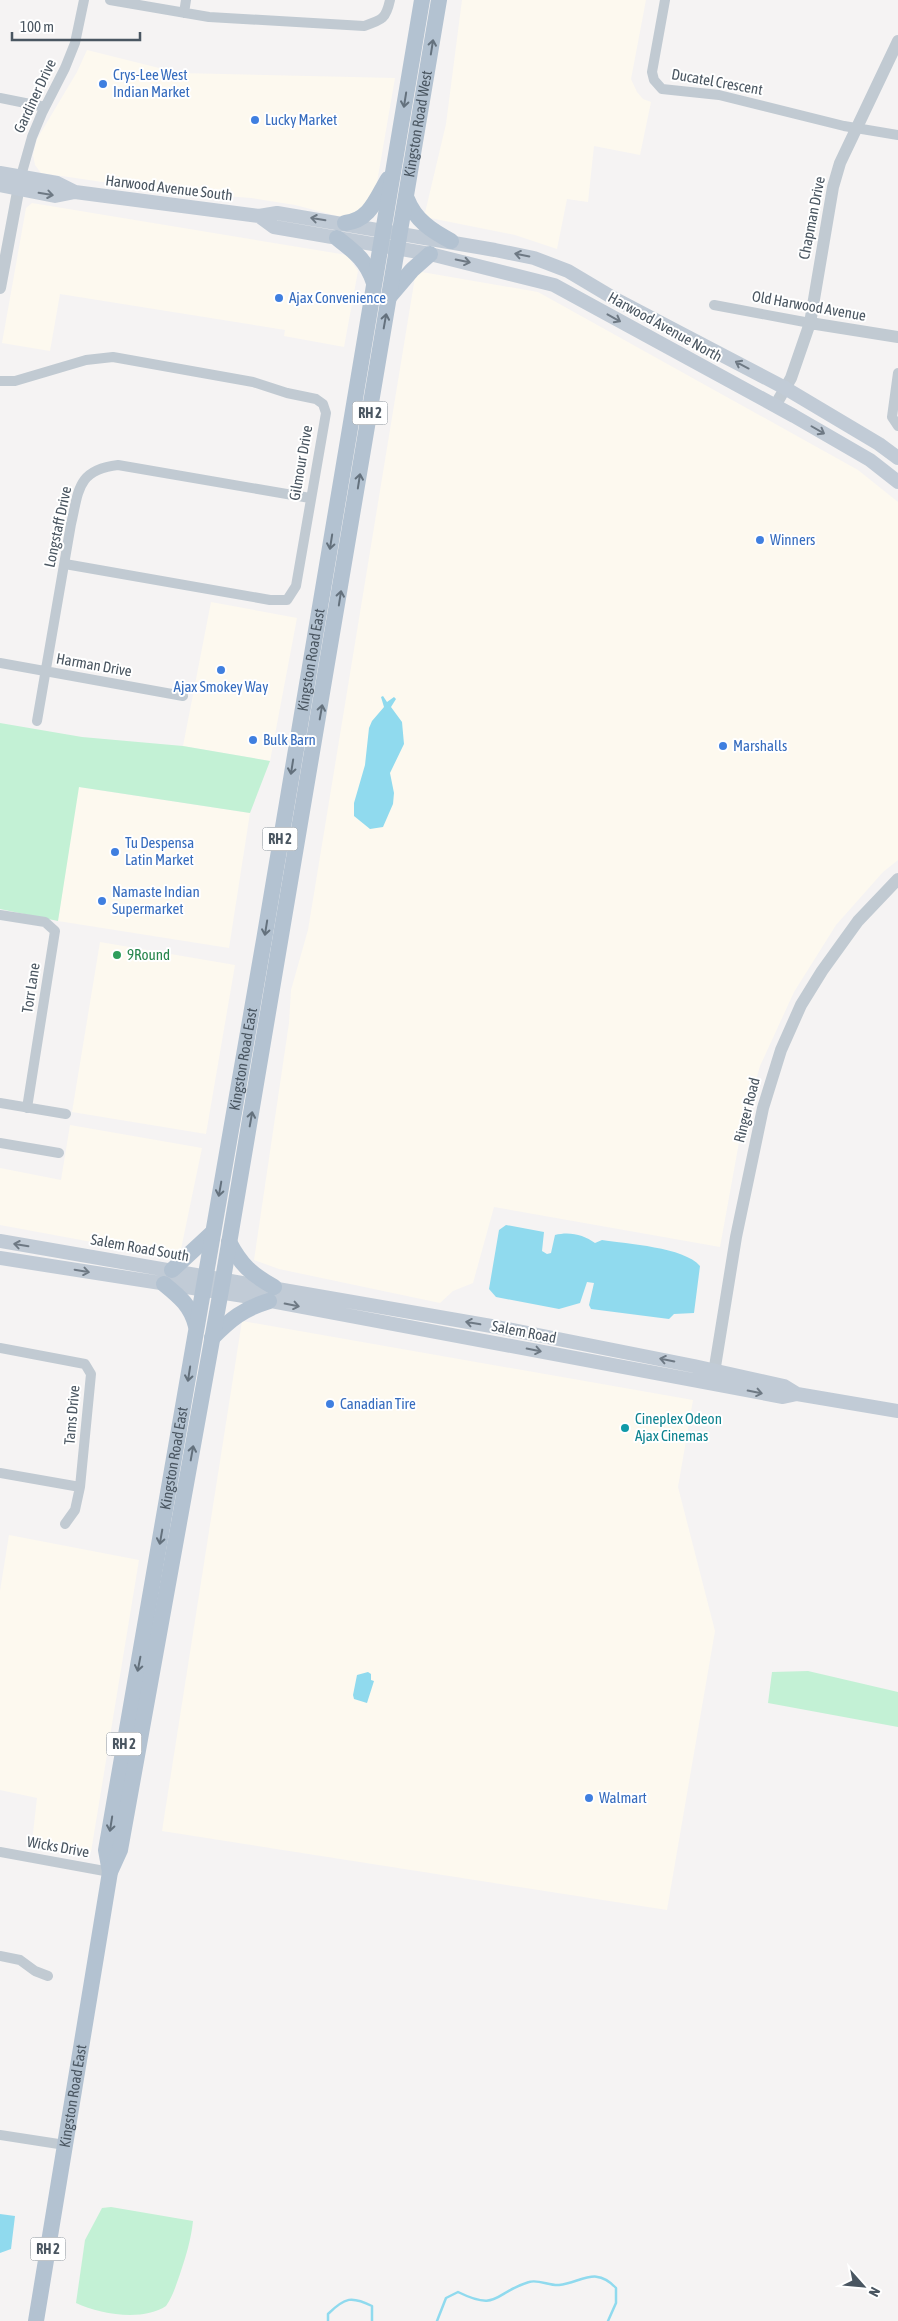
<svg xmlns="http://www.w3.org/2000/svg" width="898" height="2321" viewBox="0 0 898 2321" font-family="'Asap Condensed',sans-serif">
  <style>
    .commercial { fill: #fdf9ef }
    .green { fill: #c3f1d5 }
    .water { fill: #90daee }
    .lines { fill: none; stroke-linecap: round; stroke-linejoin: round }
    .stream { stroke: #90daee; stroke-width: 2.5 }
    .minor { stroke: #c1cad2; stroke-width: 10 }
    .tertiary { stroke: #c1cad2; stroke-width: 12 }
    .secondary { stroke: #c1cbd6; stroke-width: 14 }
    .primary { stroke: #b3c2d1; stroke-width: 16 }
    .oneway { stroke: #64717d }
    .oneway2 { stroke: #6e7984 }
    .shop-dot { fill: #3f7fe0; stroke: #fff; stroke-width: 2 }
    .leisure-dot { fill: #2e9e5b; stroke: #fff; stroke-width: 2 }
    .culture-dot { fill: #0f9aa8; stroke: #fff; stroke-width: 2 }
    .labels { text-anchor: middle; stroke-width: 4; stroke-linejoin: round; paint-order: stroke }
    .shield { fill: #fff; stroke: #808990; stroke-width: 1 }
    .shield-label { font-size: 14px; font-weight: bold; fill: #4a5661 }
    .shop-label { font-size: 15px; fill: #366cbe; stroke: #fff; text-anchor: start }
    .street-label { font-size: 15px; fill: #4a5661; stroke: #fff }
    .leisure-label { font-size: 15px; fill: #27864d; stroke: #fff; text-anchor: start }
    .culture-label { font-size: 15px; fill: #0d838f; stroke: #fff; text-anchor: start }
  </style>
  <rect width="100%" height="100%" fill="#f5f3f3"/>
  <path class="commercial" d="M462,0H646L631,79L637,92L643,99L651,102L640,155L594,146L588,202L567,199L557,249L515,235L430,218L425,213L446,124Z
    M87,50L179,73L395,78L375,194L372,201L345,218L295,205L251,198L171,192L41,173L35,165L33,155L37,139L77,72Z
    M32,203L347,255L358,271L344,347L284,336L285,330L60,294L50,351L2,343L26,208Z
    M416,271L538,292L858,470L898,502V860L883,872L836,925L794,992L760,1066L740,1137L720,1247L494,1207L473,1283L453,1291L440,1303L279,1269L254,1260L289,1023L291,990L308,930Z
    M211,602L297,618L270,761L183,746Z
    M78,787L250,813L229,948L58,921Z
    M100,942L235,965L206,1134L72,1112Z
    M70,1125L202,1148L180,1254L108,1245L0,1225V1168L61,1180Z
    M242,1321L693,1400L678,1487L715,1631L667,1910L162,1831Z
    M9,1535L139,1560L91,1852L32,1842L37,1798L0,1790V1591Z"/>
  <path class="green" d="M0,723L82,737L183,746L270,761L250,813L79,787L58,921L0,909Z
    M808,1671L898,1692V1727L768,1703L772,1672Z
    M111,2207L193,2221C191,2240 186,2256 180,2274C176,2285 173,2296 166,2306C144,2321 101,2315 76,2303L85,2240L102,2208Z"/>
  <path class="water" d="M383,696L387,702L394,697L396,699L391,707L402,722L404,744L390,773L394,793L393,804L383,827L370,829L354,816V803L365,765L369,728L372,721L384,707L381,697Z
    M506,1225L544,1232L542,1251L547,1254L551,1253L555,1235C570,1231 584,1235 595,1243L602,1240C627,1244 684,1247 700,1266L694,1313L674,1314L669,1319L591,1309L589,1305L594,1283L587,1282L580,1303L559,1309L496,1297L489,1289L499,1230Z
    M368,1672L371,1674V1680L374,1681L367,1703L354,1699L353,1695L357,1675Z
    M0,2214L15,2216L11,2249L0,2253Z"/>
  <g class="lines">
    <path class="stream" d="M328,2321V2314C345,2297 352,2296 372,2306V2321
      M437,2321L446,2298L458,2292C499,2312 493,2293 529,2282C538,2279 550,2286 559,2285C582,2282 596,2266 616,2288V2303L608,2321"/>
    <path class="minor" d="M110,0L209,17L364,26C382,20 386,19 390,0
      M665,0L652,72L654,80L662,89L719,95L844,126L898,135
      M184,13L186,0
      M0,98L45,107
      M21,176L32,137L42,113L65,68L75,43L84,0
      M714,305L810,323
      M898,373L892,417L898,426
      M0,381H15L86,360L113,357L253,382L287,393L316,399L323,404L326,413L296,586L287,600H270L65,564
      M0,663L183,696
      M37,721L71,524C79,490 77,470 118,465L310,498
      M0,915L45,922L55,931L27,1108
      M0,1103L66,1114
      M0,1143L59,1153
      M0,1348L85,1364L91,1374L80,1487L75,1510L65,1524
      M0,1473L80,1487
      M0,1852L110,1872
      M0,1956L20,1960L35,1971L48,1976
      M0,2135L65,2145"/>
    <path class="tertiary" d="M0,288L20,181
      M810,323L898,337
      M775,406L791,378L810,323L833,187L840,163L898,41
      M713,1379L736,1237L763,1108L781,1050L801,1005L822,971L858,921L898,879"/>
    <path class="secondary" d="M0,173L57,183L75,192
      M0,185L55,196L75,192L259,216L277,213L495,250L534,258L568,271L615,299L785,388L879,444L898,458
      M259,216L274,227L430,254L554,285L794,416L870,460L898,482
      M0,1241L497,1327L694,1366L784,1386L797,1394L898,1411
      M0,1258L244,1296L783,1397L797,1394"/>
    <g class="primary">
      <path d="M407,199C415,220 432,231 451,241"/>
      <path d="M345,223C370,220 376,199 388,179"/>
      <path d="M337,238C355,252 367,261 374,283"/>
      <path d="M389,297L412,270L430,254"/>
      <path d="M229,1242C241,1265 251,1274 274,1287"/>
      <path d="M172,1270L212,1233"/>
      <path d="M164,1284C180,1297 191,1306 196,1326"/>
      <path d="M212,1338C231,1319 243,1309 269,1301"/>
      <path id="s1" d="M110,1872L106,1850L264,940L422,0"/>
      <path id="s2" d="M36,2321L110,1872L120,1850L223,1279L439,0"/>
    </g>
  </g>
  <defs><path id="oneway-shaft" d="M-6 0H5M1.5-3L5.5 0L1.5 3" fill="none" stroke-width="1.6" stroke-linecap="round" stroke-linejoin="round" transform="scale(1.25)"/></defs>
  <g class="oneway">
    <use href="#oneway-shaft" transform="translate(432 47) rotate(-81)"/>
    <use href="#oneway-shaft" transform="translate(405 100) rotate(99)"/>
    <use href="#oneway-shaft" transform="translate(385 321) rotate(-80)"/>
    <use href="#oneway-shaft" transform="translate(359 481) rotate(-81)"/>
    <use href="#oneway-shaft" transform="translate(331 542) rotate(99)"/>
    <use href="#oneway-shaft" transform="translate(340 598) rotate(-81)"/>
    <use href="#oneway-shaft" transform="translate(321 712) rotate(-80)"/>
    <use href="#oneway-shaft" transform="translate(292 767) rotate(99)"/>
    <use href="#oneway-shaft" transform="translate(266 928) rotate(99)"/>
    <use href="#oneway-shaft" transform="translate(251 1119) rotate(-80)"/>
    <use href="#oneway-shaft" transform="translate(220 1189) rotate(100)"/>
    <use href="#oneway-shaft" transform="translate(189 1374) rotate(99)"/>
    <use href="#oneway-shaft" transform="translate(192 1453) rotate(-80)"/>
    <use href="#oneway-shaft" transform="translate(161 1537) rotate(100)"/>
    <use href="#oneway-shaft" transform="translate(139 1664) rotate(101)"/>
    <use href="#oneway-shaft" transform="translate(111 1824) rotate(99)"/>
  </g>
  <g class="oneway2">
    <use href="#oneway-shaft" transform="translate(46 194) rotate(9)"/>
    <use href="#oneway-shaft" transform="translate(318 219) rotate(-171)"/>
    <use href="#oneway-shaft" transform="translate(522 255) rotate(-169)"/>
    <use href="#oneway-shaft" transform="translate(463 261) rotate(12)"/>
    <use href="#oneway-shaft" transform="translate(614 318) rotate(29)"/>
    <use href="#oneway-shaft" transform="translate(742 365) rotate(-152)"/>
    <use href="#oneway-shaft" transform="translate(818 430) rotate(30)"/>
    <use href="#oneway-shaft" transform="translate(21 1245) rotate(-171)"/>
    <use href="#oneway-shaft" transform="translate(82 1271) rotate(10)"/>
    <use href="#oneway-shaft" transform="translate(292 1305) rotate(11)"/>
    <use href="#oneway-shaft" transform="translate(473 1323) rotate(-170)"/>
    <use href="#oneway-shaft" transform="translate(534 1350) rotate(11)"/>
    <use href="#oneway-shaft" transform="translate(667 1360) rotate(-169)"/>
    <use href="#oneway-shaft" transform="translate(755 1392) rotate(11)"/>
  </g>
  <g class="shop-dot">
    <circle cx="103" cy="84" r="5"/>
    <circle cx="255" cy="120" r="5"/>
    <circle cx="279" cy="298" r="5"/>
    <circle cx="760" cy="540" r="5"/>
    <circle cx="221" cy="670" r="5"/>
    <circle cx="253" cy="740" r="5"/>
    <circle cx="723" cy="746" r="5"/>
    <circle cx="115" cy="852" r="5"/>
    <circle cx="102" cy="901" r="5"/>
    <circle cx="330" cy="1404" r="5"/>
    <circle cx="589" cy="1798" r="5"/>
  </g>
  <circle class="leisure-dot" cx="117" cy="955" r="5"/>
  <circle class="culture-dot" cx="625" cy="1428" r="5"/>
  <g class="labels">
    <g class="shield">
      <rect x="352.5" y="401.5" width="35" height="23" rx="4"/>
      <rect x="262.5" y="827.5" width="35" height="23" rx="4"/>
      <rect x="106.5" y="1732.5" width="35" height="23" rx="4"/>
      <rect x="30.5" y="2237.5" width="35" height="23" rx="4"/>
    </g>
    <g class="shield-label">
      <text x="370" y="418">RH 2</text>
      <text x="280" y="844">RH 2</text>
      <text x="124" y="1749">RH 2</text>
      <text x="48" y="2254">RH 2</text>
    </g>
    <g class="shop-label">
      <text x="113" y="80">Crys-Lee West<tspan x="113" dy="17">Indian Market</tspan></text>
      <text x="265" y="125">Lucky Market</text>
      <text x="289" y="303">Ajax Convenience</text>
      <text x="770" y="545">Winners</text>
      <text x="221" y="692" text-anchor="middle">Ajax Smokey Way</text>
      <text x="263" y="745">Bulk Barn</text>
      <text x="733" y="751">Marshalls</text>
      <text x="125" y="848">Tu Despensa<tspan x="125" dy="17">Latin Market</tspan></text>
      <text x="112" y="897">Namaste Indian<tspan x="112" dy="17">Supermarket</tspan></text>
      <text x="340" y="1409">Canadian Tire</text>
      <text x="599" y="1803">Walmart</text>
    </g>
    <g class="street-label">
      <text transform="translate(717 82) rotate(10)" y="5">Ducatel Crescent</text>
      <text transform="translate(35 96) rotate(-65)" y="5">Gardiner Drive</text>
      <text dy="5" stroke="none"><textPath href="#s2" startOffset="2231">Kingston Road West</textPath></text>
      <text transform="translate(169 188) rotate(7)" y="5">Harwood Avenue South</text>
      <text transform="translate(812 218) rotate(-79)" y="5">Chapman Drive</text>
      <text transform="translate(809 306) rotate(10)" y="5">Old Harwood Avenue</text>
      <text transform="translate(665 327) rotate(29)" y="5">Harwood Avenue North</text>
      <text transform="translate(301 463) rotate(-80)" y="5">Gilmour Drive</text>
      <text transform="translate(58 527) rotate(-78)" y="5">Longstaff Drive</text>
      <text dy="5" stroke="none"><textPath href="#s1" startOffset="1230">Kingston Road East</textPath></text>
      <text transform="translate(94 665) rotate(10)" y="5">Harman Drive</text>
      <text transform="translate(31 988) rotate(-81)" y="5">Torr Lane</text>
      <text dy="5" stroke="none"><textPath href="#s1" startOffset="825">Kingston Road East</textPath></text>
      <text transform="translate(747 1110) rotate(-76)" y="5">Ringer Road</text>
      <text transform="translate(140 1248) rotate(10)" y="5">Salem Road South</text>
      <text transform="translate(524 1332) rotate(11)" y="5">Salem Road</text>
      <text transform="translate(72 1415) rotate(-85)" y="5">Tams Drive</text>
      <text dy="5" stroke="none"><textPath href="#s1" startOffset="420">Kingston Road East</textPath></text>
      <text transform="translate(58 1847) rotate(10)" y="5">Wicks Drive</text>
      <text dy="5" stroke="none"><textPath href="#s2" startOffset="228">Kingston Road East</textPath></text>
    </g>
    <g class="leisure-label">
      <text x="127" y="960">9Round</text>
    </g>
    <g class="culture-label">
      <text x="635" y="1424">Cineplex Odeon<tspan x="635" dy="17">Ajax Cinemas</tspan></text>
    </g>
  </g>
  <g transform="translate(863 2286) rotate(117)" stroke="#ffffff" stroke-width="4" paint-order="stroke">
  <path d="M0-4L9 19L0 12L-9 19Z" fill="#4a5661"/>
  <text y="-8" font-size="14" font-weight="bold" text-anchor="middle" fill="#4a5661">N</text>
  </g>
  <path d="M12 32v8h128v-8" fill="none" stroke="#4a5661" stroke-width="2.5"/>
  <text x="20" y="32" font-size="15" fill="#4a5661" stroke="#ffffff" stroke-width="4" paint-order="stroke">100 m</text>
</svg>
